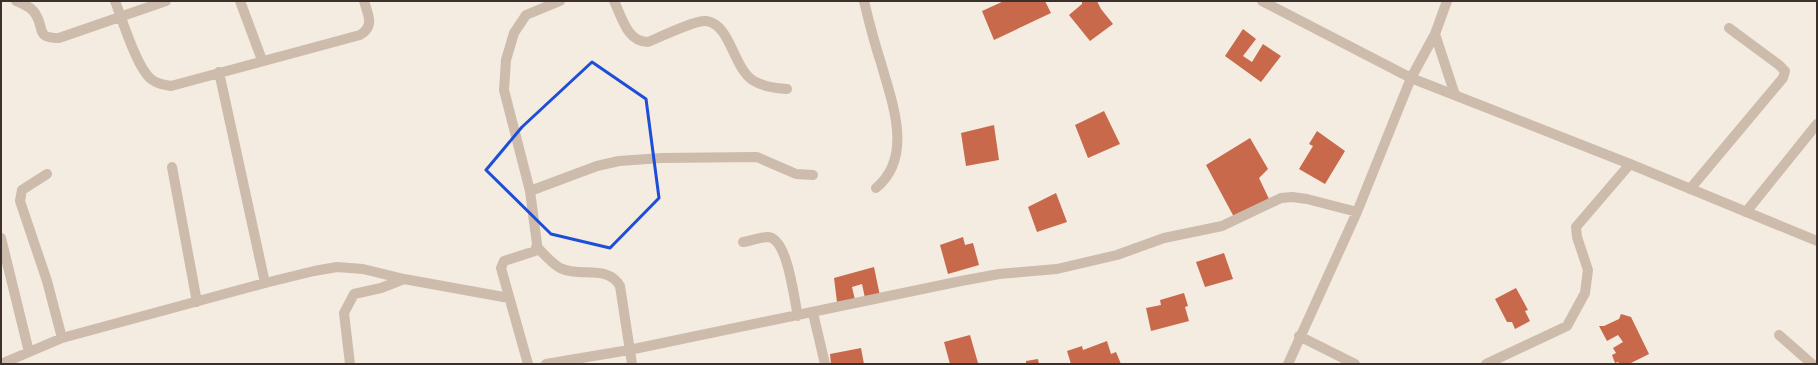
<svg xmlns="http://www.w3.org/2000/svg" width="1818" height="365" viewBox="0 0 1818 365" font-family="Figtree,sans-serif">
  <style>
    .building { fill: #c8694b }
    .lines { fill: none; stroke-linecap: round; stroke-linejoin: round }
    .minor { stroke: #cdbbac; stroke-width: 10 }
    .tertiary { stroke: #cdbbac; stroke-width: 10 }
    .marked { fill: none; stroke: #1d4ed8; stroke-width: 3; stroke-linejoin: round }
  </style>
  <rect width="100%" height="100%" fill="#f4ebe1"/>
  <path class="building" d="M1004,1H1045L1051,13L994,40L982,11Z
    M1082,1H1097L1101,9L1113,24L1090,41L1069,15L1082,4Z
    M1243,29L1256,39L1243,56L1252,62L1263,44L1281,56L1261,82L1225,56Z
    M1104,111L1120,144L1088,158L1075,125Z
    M994,125L999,160L966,166L961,133Z
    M1317,131L1345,151L1325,184L1299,169L1313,146L1309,144Z
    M1250,138L1268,169L1259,178L1269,199L1234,217L1206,165Z
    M1056,193L1067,222L1037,232L1028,207Z
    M963,237L965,245L973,243L979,265L948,274L940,245Z
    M1224,253L1233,279L1205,287L1196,262Z
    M874,267L880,296L865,298L862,284L852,287L855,300L837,302L834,278Z
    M1516,288L1528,310L1525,311L1530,321L1515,329L1512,322H1507L1495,299Z
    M1184,293L1188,306L1185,307L1189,321L1151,331L1146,308L1161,305L1160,300Z
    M1621,314L1631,317L1649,354L1629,364H1620L1618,362L1615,363L1612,355L1616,353L1613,348L1623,342L1618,335L1607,341L1599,326H1604L1619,319Z
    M970,335L978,363L950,364L944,342Z
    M1107,341L1111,354L1116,352L1121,364H1071L1067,351L1082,346L1083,350Z
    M861,348L864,364H831L830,354Z
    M1038,359L1039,364H1026V361Z"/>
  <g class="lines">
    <path class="minor" d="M16,1C23,4 32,7 36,15C45,29 35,38 59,38L166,1
      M115,1C122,19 137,68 151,79C157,84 164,85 171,86L360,35C375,26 368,15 364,1
      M240,1L262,60
      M614,1C622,17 627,42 648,42C660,37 695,20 706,21C731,24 733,69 754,81C764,87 776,88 787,89
      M864,1C869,22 874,42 881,63C892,102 914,157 876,188
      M1435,34L1455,95
      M219,72L265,283
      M172,167L197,302
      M47,174L22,190L20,201L47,281L62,338
      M1690,189L1783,78L1785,71L1779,65L1729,28
      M530,191L597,166L619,161L662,158L757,157L796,174L813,175
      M1746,212L1817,124
      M1,238L29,352
      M743,242C751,241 760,237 768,237C788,238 794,300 798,316
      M537,247C544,254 551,263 560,268C580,278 607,264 620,286L632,364
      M813,313L825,364
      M1779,335L1812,364
      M1299,336L1355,364
      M1,364L62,338L265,283L314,271L337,267L363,269L404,279L509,298
      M350,364L344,313L354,294L381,288L404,279
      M528,364L501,268L504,261L535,251L537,244L530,191L504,90L506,60L514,33L526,15L560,1
      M546,364L629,350L961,281L999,274L1057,269L1117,255L1164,238L1222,226L1281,198L1292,197L1307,199L1357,212
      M1288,364L1357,212L1411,78L1435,34L1447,1
      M1486,364L1567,326L1585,293L1588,270L1577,237L1576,227L1630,164"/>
    <path class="tertiary" d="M1262,1L1411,78L1630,164L1817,241"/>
  </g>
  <path class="marked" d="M592,62L646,99L659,198L610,248L551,234L486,170L522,127Z"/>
  <rect width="1818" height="365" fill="none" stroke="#3b302b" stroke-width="4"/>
</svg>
